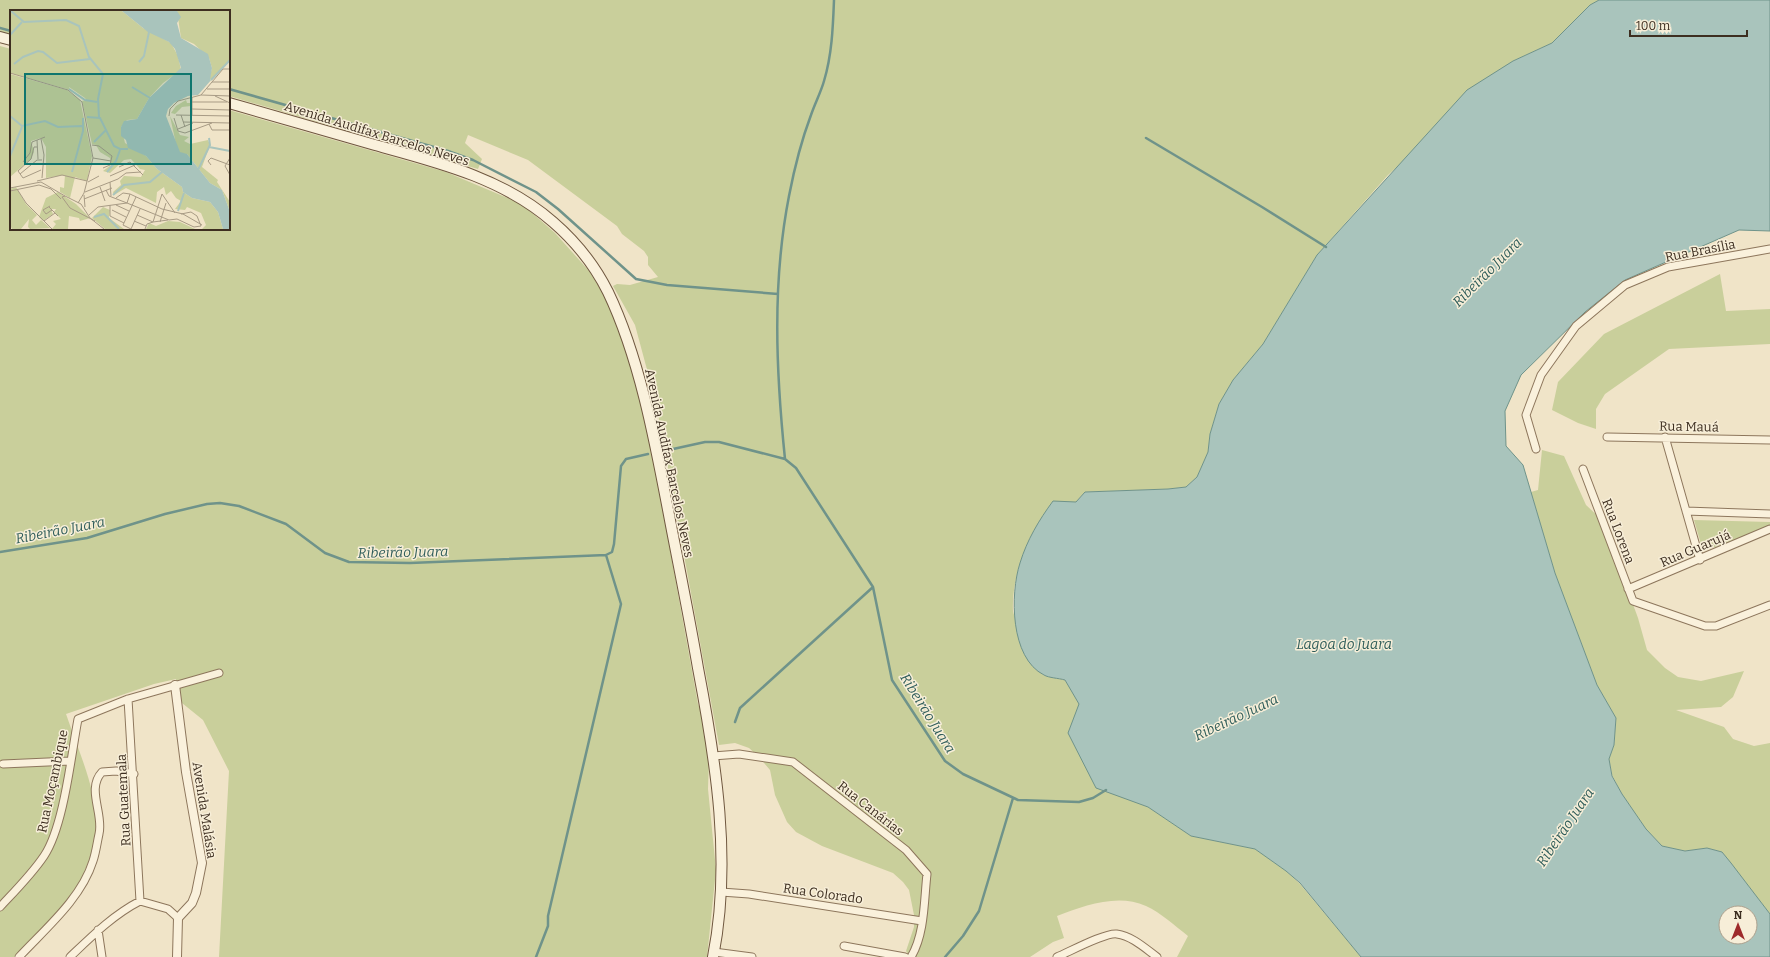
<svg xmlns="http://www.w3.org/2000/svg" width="1770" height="957" viewBox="0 0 1770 957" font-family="Bitter,serif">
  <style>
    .green { fill: #c9cf9b }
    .water { fill: #a9c4bc; stroke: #6f938a; fill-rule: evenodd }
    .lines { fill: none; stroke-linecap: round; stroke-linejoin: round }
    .stream { stroke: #6f938a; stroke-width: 2.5 }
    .minor-casing { stroke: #8d765c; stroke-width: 9 }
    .tertiary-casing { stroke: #8d765c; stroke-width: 10 }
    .secondary-casing { stroke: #6f573f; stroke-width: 12 }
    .minor { stroke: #faf1dc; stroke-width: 7 }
    .tertiary { stroke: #faf1dc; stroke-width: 8 }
    .secondary { stroke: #faf1dc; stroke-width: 10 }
    .labels { text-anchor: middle; stroke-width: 3; stroke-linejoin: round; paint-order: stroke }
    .street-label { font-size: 13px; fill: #3d2e20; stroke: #f7eed8 }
    .water-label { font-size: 14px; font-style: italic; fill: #2f5d5a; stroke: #f7eed8 }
    .inset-river { fill: none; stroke: #a9c4bc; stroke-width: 2 }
    .inset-road { fill: none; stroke: #a89b85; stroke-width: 1 }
    .view { fill: #0f766e; fill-opacity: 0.15; stroke: #0f766e; stroke-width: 2 }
    .inset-edge { fill: none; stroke: #3d2e20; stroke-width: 2 }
  </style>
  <rect width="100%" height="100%" fill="#f0e4c8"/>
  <path class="green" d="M0,0H1599L1590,5L1552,43L1513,61L1388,175L1317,255L1263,344L1233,380L1219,404L1210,434L1208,452L1197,477L1186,487L1168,489L1085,492L1076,502H1053C1031,531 1011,573 1013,611C1014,620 1038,664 1043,675L1065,680L1140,804L1148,807L1191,836L1255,849L1286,871L1300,884L1361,957H1177L1188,936C1174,925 1161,913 1146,906C1117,893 1084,906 1057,916L1064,938L1053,942L1030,957H910L906,951L914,927V915L909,890L903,882L893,873L822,846L796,832L787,822L775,795L770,770L759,757L749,748L735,743L719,745L656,403L635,325L613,286L617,284L630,285L658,277L648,265V257L644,251L622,234L617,226L528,160L468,135L465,143L482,159L478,169L229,96V11H11V35L0,32Z
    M0,46L11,49V229H229V110L446,172L522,204L555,233L590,272L624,329L644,406L698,704L710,732L708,789L716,870L707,957H219L229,771L203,720L182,703L175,685L176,679L154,684L66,714C77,746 97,792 97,826C97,846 80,886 68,902C53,923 30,937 14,957H0Z
    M1720,274L1726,311L1770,309V344L1669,349L1605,394L1596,409V429L1578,423L1552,410L1558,382L1604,334Z
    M1542,450L1564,456L1586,505L1602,520L1638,618L1647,650L1665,668L1678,677L1701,681L1744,671L1733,697L1721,707L1676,710L1724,727L1733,739L1754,746L1770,743V914L1722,852L1707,848L1685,851L1662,846L1646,829L1622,794L1612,775L1609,759L1614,745L1616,718L1597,685L1555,573L1531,492L1538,490Z
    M1694,520L1770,522V528L1703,551Z"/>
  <path class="water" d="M1599,0H1770V231L1739,230L1625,280L1585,312L1521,375L1505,411L1506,446L1523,465L1555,573L1597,685L1616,718L1614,745L1609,759L1612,776L1622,794L1646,829L1662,846L1685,851L1707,848L1722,852L1731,863L1770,914V957H1361L1300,883L1286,871L1255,849L1191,836L1148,807L1096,788L1068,733L1079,704L1065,680C1058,678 1049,678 1044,675C1010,658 1010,594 1020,563C1027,540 1039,520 1053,501L1076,502L1085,492L1168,489L1186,487L1197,477L1208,452L1210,434L1219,404L1233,380L1263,344L1317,255L1467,90L1513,61L1552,43L1590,5ZM1726,913H1750V937H1726Z"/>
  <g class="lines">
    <path class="stream" d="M0,28L11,31
      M229,89L448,151L473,160L536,192L558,209L636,279L667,285L778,294
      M1146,138L1262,207L1326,247
      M664,451L705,442H719L785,459L796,468L873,587L892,680L945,761L963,774L1018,800L1079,802L1093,798L1106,790
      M785,459C776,371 772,283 789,196C794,170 802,139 811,115C815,103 821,92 824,81C832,55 833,26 834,0
      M0,552L87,538L165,514L207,504L220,503L239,506L286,524L325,553L349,562L410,563L606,555L612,552L614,544L621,466L626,459L648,454
      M735,722L740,708L873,587
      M536,957L548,926V916L621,604L606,555
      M945,957L963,936L979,911L1013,798"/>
    <defs>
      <path id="minor" d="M1607,437L1770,440
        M1665,437L1700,560
        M1536,449L1526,415L1541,375L1576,326L1625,285L1668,267L1770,249
        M1583,469L1633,601L1705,626H1716L1770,605
        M1686,511L1770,514
        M1628,589L1770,529
        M128,699L140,901
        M713,756L739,754L793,762L906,850L927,874C924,900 925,934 911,957
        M3,764L70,761
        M721,892L749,894L922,921
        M0,907C15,891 32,874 44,856C64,826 71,756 78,719L128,699L219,673
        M98,930L102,957
        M844,946L905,957
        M714,952L752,957
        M19,957C46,928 81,899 93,861C96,852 97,843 99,834C104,814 86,789 102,772L116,771L134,774
        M70,957C92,936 113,915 140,901L168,909L178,918
        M1057,957C1069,952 1106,932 1117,934C1132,936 1146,949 1157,957"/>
      <path id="tertiary" d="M175,685L186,772L202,863L196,893L192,903L178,918L177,957"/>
      <path id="secondary" d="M0,37L11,40
        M229,103C278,117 326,131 375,145C437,162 503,178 553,222C575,241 595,266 608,292C644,367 659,465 675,546C683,587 691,627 698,668C716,762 732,862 713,957"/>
    </defs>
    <use href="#minor" class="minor-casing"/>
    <use href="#tertiary" class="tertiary-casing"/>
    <use href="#secondary" class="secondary-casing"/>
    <use href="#minor" class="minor"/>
    <use href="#tertiary" class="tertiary"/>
    <use href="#secondary" class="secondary"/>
  </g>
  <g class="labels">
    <g class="street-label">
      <text transform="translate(377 133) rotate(17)" y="5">Avenida Audifax Barcelos Neves</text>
      <text transform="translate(1700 250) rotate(-11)" y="5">Rua Brasília</text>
      <text transform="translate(1689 426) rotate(1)" y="5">Rua Mauá</text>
      <text transform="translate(670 463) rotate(78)" y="5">Avenida Audifax Barcelos Neves</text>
      <text transform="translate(1619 531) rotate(69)" y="5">Rua Lorena</text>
      <text transform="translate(1695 548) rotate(-23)" y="5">Rua Guarujá</text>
      <text transform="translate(52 781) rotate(-78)" y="5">Rua Moçambique</text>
      <text transform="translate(123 800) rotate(-93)" y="5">Rua Guatemala</text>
      <text transform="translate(871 808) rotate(38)" y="5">Rua Canárias</text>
      <text transform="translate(205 810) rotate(81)" y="5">Avenida Malásia</text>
      <text transform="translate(823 893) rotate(8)" y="5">Rua Colorado</text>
    </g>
    <g class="water-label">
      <text transform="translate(1487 272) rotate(-45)" y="5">Ribeirão Juara</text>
      <text transform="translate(60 530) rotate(-11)" y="5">Ribeirão Juara</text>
      <text transform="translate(403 552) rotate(-1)" y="5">Ribeirão Juara</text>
      <text x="1344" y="649">Lagoa do Juara</text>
      <text transform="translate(928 713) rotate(58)" y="5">Ribeirão Juara</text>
      <text transform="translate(1236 717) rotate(-25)" y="5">Ribeirão Juara</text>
      <text transform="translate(1565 827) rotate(-56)" y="5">Ribeirão Juara</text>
    </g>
  </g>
  <g transform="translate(10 10)">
    <rect width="220" height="220" fill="#f0e4c8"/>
    <path d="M0,1H112L133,18L161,33L168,46L171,60L153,73L139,88L127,109L117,110L111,117L115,133L136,146L147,159L172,177L173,182L182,188L200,192L208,202L213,219H192L196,215L191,203L177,197L175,200L165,199L171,191L166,188L161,181L156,185L154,177L147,182L146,193L116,178L104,185L103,182L111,175L110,171L114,166L131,167L135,160L130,159L121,149L114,150L100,163L93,161L101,155L100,148L90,142L86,135L82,134L72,91L76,90L75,88L59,77L60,80L0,63ZM167,1H220V50L202,69L199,70L202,58L199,48L184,34L171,28ZM0,64L57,80L70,90L82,146L77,171L65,167L60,188L50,182V177L54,178L55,165L36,168V137L31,128L21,131L24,142L21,149L0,167ZM176,90L177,93H181V96L172,97L165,104L161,103L166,96ZM160,106L170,125L179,127L174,131L180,134L198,130L200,135L192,157L208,170L207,172L220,192V202L212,180L200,173L177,144H171L167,139ZM6,177L16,194L27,205L22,210L26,215L31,210L40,218L20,219L18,217L19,209L11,219H2L0,215V179ZM48,182L66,194L80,208L70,211L69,208L59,206L58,219H42L46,214L43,211L51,209L44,202L46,199H41L43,204L33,211L29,207L36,188ZM93,197L100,200L99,208L114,219H95L82,208ZM158,211L170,212L185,219H136L139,213L146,216Z" fill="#c9cf9b"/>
    <path d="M112,1H167L171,7L167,13L171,28L198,44L202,58L200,70L202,69L188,85L178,86L164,93L158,99L156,106L170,142L177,144L200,173L212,180L220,202V219H213L208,202L200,192L182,188L173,182L172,177L147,159L136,146L118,138L116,130L111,126V117L114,111L127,109L139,88L171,58L165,39L159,32L138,22Z" fill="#a9c4bc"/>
    <path class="inset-river" d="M1,1L14,12L56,10L69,16L79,47L93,64L88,89L89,107M0,25L12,12M129,52L134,46L139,22M4,54L13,47L28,41L33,42L47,53L80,49M201,70L220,50M122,77L140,88M59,79L75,90L87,92M0,106L12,116L35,111L48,117L72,116M77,107L90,108L104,136L110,139H118M84,132L96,120M199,137L220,141M0,146L12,117M188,160L200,135L199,128M62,162L73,121V108M97,162L106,151L110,140M103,185L114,175L140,172L152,162M168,201L174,183M84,207L94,204L109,219"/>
    <path class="inset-road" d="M0,63L58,80L72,92L83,148L74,183L68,193M202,72H220M197,79H220M191,85L220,86M205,86L220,93M182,92H217M182,99L220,100M166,105L220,106M171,105L175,117M182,105V87M159,106L160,99L168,91L191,85L213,59H220M164,108L168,121L175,123L202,113M173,112L220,113M199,114L202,120H220M168,119L183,113M31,129L34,145L32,168M27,130L28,149M82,135L89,136L102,146L100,155L93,158M27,137H24L21,149L8,161L13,168L31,160M83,148L101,151M220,148L215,156L220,165M13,152L20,143L22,132L35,127M201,155L198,151L201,148L220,155M109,157L120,152L133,165M10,164L27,150H32M100,166L125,155M27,171L52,165L77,171M78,172L89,166M100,172L101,186M90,177L95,191M0,178L31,172L55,186M7,179L16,193L42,219M96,180L99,186L117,193L120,184M0,181L29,175L41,179L51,189M75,182L108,169L116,163L131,162M152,184L165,203M74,185L75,197M106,188L113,183L120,184L152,199L173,204L192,215M74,189L102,178M100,195V206L114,213M106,195L119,201M40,196L33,200L36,204L42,200M39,197L48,206M102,200L116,207M79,205L88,197L117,193L159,210L167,209L184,217L191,216L187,206L181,202L171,204M127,205L143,212L158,210M34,211L45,203M85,211L60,198L52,187L55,186L71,194L80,208L94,219M124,211L136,216M150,212L156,193M121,219L113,215L126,187M121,219L130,199M135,219L137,214L143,212L152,184"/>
    <path class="view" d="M15,64H181V154H15Z"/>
    <rect width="220" height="220" class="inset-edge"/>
  </g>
  <g transform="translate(1738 925)"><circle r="19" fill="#f7eed8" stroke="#ada18e"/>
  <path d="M0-3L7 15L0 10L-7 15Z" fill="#9e2a2b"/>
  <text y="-6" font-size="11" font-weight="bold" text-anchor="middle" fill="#3d2e20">N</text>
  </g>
  <path d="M1630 30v6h117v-6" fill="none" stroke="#3d2e20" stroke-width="2"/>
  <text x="1636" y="30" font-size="12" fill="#3d2e20" stroke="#f7eed8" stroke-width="3" paint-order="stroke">100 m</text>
</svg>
